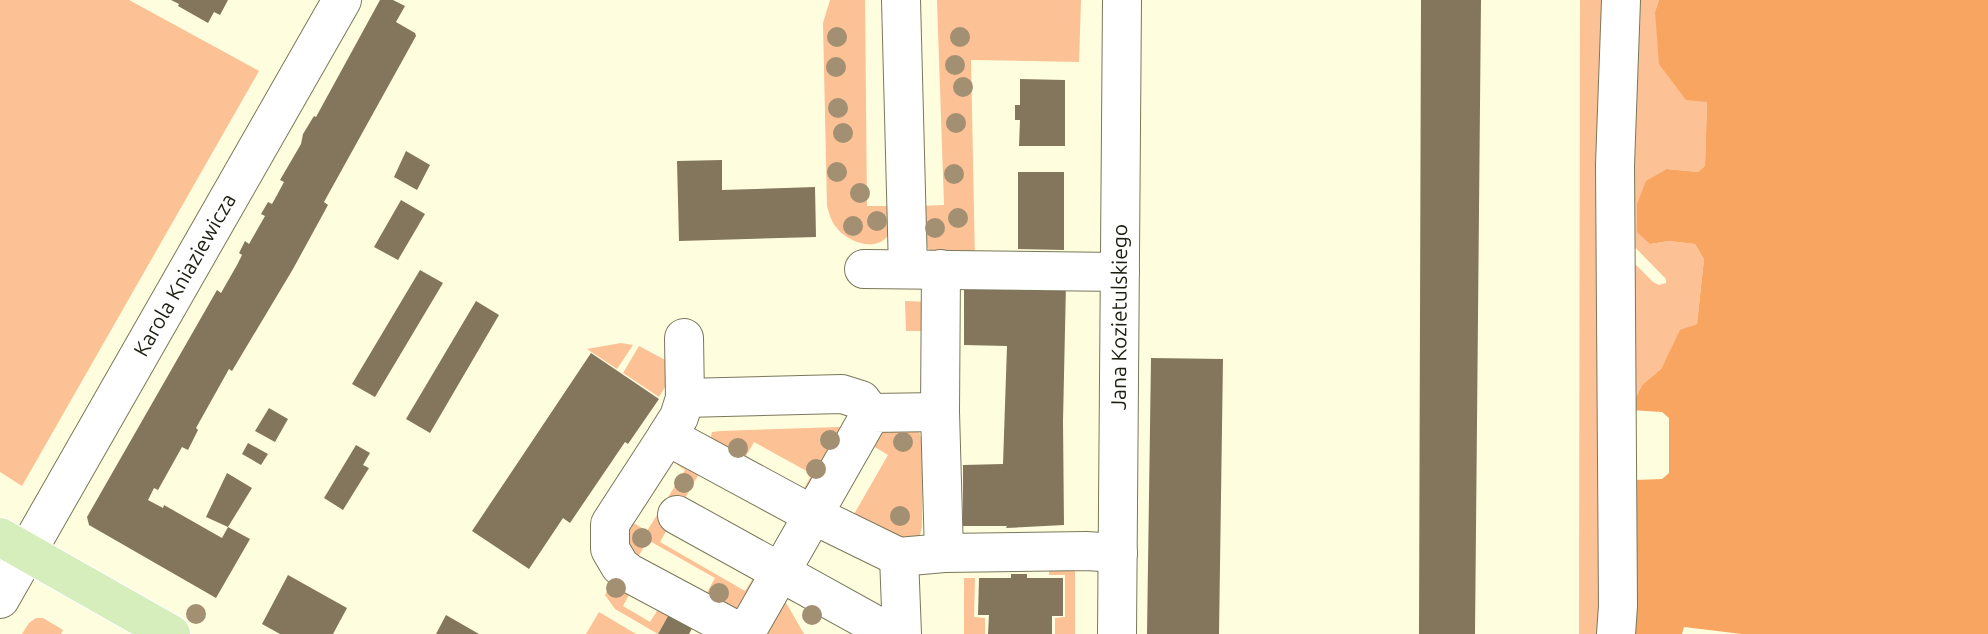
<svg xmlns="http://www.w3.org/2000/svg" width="1988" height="634" viewBox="0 0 1988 634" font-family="Ubuntu,sans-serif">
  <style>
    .green { fill: #fcc194 }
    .forest { fill: #f8a562 }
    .building { fill: #84765d }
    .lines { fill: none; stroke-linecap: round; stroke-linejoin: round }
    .minor-casing { stroke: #79785c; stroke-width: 40 }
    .major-casing { stroke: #fff; stroke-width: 40 }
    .minor { stroke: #fff; stroke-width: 38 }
    .major { stroke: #d6eebb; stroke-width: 38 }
    .tree { fill: #a39073 }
    .labels { text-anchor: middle; stroke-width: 5; stroke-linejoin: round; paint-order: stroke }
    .street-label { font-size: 21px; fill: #1f1e13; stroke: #fff }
  </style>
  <rect width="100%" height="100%" fill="#fefdde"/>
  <path class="green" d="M0,0H129L259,71L22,486L0,472Z
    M830,0H865L867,206H893C892,216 893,231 886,238C872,252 845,240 836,227C831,221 829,213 827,206L823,23Z
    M937,0H1081L1079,62L971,60L975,261L931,253L925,244L919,206L944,205Z
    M1580,0H1615L1610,634H1579Z
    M1627,0H1659L1655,12L1707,102L1705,166L1698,172L1667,169L1650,244L1669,241L1695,244L1704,259L1697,324L1680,331L1661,369L1642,385L1630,410L1631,260L1653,282L1659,285L1666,283V279L1621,233Z
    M905,301L928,302L924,331H906Z
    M621,343L633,345L617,369L587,349Z
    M639,346L669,362L667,384L659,397L623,373Z
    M839,427L841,428L809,499L801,494L812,474L754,442L743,461L710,440L712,432L721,431Z
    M876,430L919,431L923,446L922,527L919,539L888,541L853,516L888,455L868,443Z
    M666,457L704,465L660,542L745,591L757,572L765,577L737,612L704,598L715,578L648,540L637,559L622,543L627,519L647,531L685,470Z
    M1075,561V634H1055V618L1065,617V575H1049V562Z
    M615,577L633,587L623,606L650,622L662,603L672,609L658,634L615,609L605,595Z
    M964,578H975L974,617L985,618V634H964Z
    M781,594L804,634H767L768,621Z
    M599,612L636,634H586Z
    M36,618H43L63,630L61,634H22L29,623Z"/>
  <path class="forest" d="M1659,0H1988V634H1742L1684,627L1682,634H1623L1635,480L1662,479L1669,473V418L1662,412L1630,410L1642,385L1661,369L1680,330L1697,324L1704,259L1695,244L1669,241L1650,244L1637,232V204L1646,181L1667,169L1698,172L1705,166L1707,102L1686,100L1659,64L1655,12Z"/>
  <path class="building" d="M171,0H228L220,15L214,12L208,23L178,6L179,4Z
    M380,0H393L405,6L396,22L415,33L416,36L324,202L328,205L293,269L232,371L229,369L196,428L198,430L188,450L182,447L158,490L154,488L148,500L163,508L164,505L222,538L228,527L206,517L227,473L252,488L228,527L250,539L216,598L89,525L87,517L217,290L221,293L237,265L242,255L239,253L245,241L249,244L265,216L261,214L268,202L272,204L277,195L284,182L280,180L301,144L303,134L314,116L316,117Z
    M1421,0H1481L1475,634H1419Z
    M1020,79L1065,80V146H1019L1020,120H1015V105H1020Z
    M406,151L430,165L417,190L394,177Z
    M722,160V190L815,187L816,237L679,241L677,161Z
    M1018,172H1064V250L1018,249Z
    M401,200L425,214L398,260L374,247Z
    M420,270L443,283L375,397L352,384Z
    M964,284H1066L1063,421L1064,525L1006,528L1007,526H963V465L1003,464L1007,346L964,345Z
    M476,301L499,315L430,433L406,419Z
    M591,353L659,399L628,444L625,442L570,523L563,518L529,569L472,531Z
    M1151,358L1223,359L1219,634H1147Z
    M269,408L288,419L275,442L255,431Z
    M248,443L268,454L261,465L242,454Z
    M356,445L370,453L363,465L369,468L343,510L324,498Z
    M1011,574H1027V578H1063V616H1052V634H988L989,615H978L979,578H1011Z
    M288,575L347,608L333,634H280L262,624Z
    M672,609L696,621L689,634H658Z
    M446,615L479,634H436Z"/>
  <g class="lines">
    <defs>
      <g id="minor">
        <path d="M901,0L908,269"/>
        <path d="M864,269L1120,272"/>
        <path d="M941,269L940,412L944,553"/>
        <path d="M684,338L685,398L679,417L667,436L813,515L871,413L940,412"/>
        <path d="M685,398L842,394L861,400L871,413"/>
        <path d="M667,436L610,524V549L620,566L629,573L743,634"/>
        <path d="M677,515L892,634"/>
        <path d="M899,557L902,634"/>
        <path id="s1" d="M0,599L342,0"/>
        <path d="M745,634L813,515L899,557L944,553L1086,551L1118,553"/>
        <path id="s2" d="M1117,634L1122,0"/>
        <path d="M1616,634L1618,606L1615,165L1621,0"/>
      </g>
      <path id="major" d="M0,537L171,634"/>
    </defs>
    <use href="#minor" class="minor-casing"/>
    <use href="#major" class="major-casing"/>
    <use href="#minor" class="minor"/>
    <use href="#major" class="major"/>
  </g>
  <g class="tree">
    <circle cx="837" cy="37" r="10"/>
    <circle cx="960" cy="37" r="10"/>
    <circle cx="955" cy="65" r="10"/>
    <circle cx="836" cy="67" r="10"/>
    <circle cx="963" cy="87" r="10"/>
    <circle cx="838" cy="108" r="10"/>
    <circle cx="956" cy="123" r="10"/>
    <circle cx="843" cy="133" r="10"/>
    <circle cx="837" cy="172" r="10"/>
    <circle cx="954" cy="174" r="10"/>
    <circle cx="860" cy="193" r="10"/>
    <circle cx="958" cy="218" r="10"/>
    <circle cx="877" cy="221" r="10"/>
    <circle cx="853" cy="226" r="10"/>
    <circle cx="935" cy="228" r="10"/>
    <circle cx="830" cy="440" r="10"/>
    <circle cx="903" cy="442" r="10"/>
    <circle cx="738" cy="448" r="10"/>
    <circle cx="816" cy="469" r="10"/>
    <circle cx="684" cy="483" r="10"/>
    <circle cx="900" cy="516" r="10"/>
    <circle cx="642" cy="538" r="10"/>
    <circle cx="616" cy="588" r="10"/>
    <circle cx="719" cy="593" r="10"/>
    <circle cx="196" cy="614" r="10"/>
    <circle cx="812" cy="615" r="10"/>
  </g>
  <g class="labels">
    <g class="street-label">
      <text dy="7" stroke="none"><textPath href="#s1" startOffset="373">Karola Kniaziewicza</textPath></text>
      <text dy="7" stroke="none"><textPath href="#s2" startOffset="317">Jana Kozietulskiego</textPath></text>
    </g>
  </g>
</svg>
